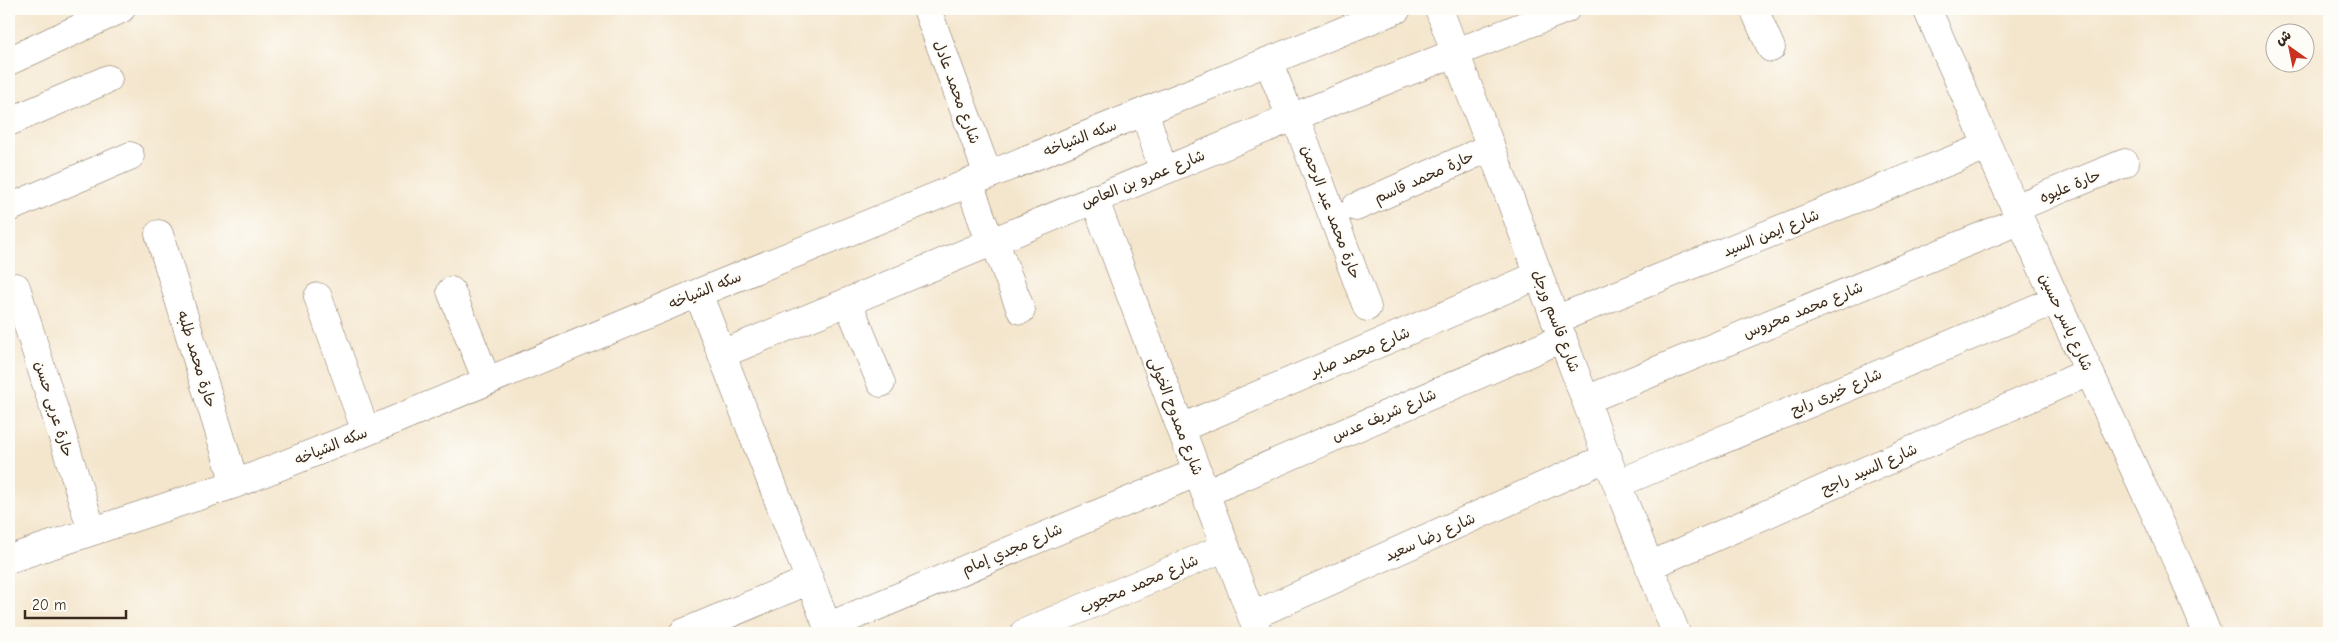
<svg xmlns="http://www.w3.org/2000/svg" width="2338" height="642" viewBox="0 0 2338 642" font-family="'Comic Neue','Playpen Sans Arabic',sans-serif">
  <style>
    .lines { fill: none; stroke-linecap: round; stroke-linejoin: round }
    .minor-casing { stroke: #7c6c5b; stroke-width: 29 }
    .minor { stroke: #fff; stroke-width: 28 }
    .labels { text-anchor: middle; stroke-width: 4.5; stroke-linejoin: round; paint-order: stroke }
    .street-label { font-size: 15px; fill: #3b2a1e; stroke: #fdfcf7 }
  </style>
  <rect width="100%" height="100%" fill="#fdfcf7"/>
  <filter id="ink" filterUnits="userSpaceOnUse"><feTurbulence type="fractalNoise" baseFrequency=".02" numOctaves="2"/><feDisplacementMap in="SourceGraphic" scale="10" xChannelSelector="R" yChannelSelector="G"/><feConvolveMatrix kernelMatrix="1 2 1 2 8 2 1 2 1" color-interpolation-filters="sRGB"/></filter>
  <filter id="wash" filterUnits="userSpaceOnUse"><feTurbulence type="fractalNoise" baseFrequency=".0096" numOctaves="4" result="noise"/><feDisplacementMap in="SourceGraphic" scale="20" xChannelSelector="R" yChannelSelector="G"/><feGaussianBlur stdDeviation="1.12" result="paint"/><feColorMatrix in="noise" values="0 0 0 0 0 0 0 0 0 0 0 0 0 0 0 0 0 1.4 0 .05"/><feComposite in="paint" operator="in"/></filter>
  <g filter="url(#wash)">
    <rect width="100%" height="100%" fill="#f4e6cd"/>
  </g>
  <g filter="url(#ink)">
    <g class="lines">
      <defs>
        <path id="minor" d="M927,9L988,175
          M1439,9L1617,484L1676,633
          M1754,9L1771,48
          M1927,9L2056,300L2182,572L2207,633
          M9,61L121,9
          M1268,61L1291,118
          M1145,113L1163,170
          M1295,116L1367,307
          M9,122L108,79
          M969,182L990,242
          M1094,198L1258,633
          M1356,207L1491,147
          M9,208L130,156
          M2015,208L2125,163
          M159,234L235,484
          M994,240L1021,310
          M16,287L92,531
          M451,291L487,381
          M698,293L830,633
          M318,297L366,432
          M848,302L881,383
          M1555,320L1987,146
          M722,354L1291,118L1566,9
          M1586,400L2021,220
          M1181,428L1539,275
          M1617,484L2056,300
          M1205,493L1563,338
          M9,559L235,484L366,432L698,293L1397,9
          M1649,566L2089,372
          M1252,616L1608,457
          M827,627L1198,472
          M683,633L810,580
          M1024,633L1226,547"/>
      </defs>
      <use href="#minor" class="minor-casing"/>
      <use href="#minor" class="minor"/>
    </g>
  </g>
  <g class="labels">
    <g class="street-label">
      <text transform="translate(957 92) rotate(70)" y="5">شارع محمد عادل</text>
      <text transform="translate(1080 138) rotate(-21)" y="5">سكه الشياخه</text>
      <text transform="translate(1424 177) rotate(-24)" y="5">حارة محمد قاسم</text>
      <text transform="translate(1143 179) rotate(-22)" y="5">شارع عمرو بن العاص</text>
      <text transform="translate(2070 186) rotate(-22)" y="5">حارة عليوه</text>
      <text transform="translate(1331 212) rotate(69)" y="5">حارة محمد عبد الرحمن</text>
      <text transform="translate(1771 233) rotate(-22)" y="5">شارع ايمن السيد</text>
      <text transform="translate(705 290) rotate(-22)" y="5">سكه الشياخه</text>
      <text transform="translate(1803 310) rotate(-22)" y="5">شارع محمد محروس</text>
      <text transform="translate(1556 321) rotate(69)" y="5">شارع قاسم ورجل</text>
      <text transform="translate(2066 322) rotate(65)" y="5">شارع ياسر حسين</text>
      <text transform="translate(1360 352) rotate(-23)" y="5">شارع محمد صابر</text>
      <text transform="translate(197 359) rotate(73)" y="5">حارة محمد طلبه</text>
      <text transform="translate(1836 392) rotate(-23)" y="5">شارع خيرى رابح</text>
      <text transform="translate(54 409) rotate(73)" y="5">حارة عربى حسن</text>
      <text transform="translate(1384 415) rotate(-23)" y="5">شارع شريف عدس</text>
      <text transform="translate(1176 416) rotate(69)" y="5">شارع ممدوح الخولى</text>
      <text transform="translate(331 446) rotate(-22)" y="5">سكه الشياخه</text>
      <text transform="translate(1869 469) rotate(-24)" y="5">شارع السيد راجح</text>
      <text transform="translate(1430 537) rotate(-24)" y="5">شارع رضا سعيد</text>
      <text transform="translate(1012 549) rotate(-23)" y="5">شارع مجدي إمام</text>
      <text transform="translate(1139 584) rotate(-23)" y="5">شارع محمد محجوب</text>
    </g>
  </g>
  <rect width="2338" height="642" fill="none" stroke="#fdfcf7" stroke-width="30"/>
  <g transform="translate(2290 48) rotate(327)"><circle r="24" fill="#fdfcf7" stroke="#afa8a0"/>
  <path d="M0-4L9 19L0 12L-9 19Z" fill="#c8321e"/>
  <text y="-8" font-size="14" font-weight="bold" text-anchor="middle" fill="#3b2a1e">ش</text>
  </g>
  <path d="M25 610v8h101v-8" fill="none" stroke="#3b2a1e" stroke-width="2.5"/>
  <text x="32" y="610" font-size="15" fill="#3b2a1e" stroke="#fdfcf7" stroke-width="4" paint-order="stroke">20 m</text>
</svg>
